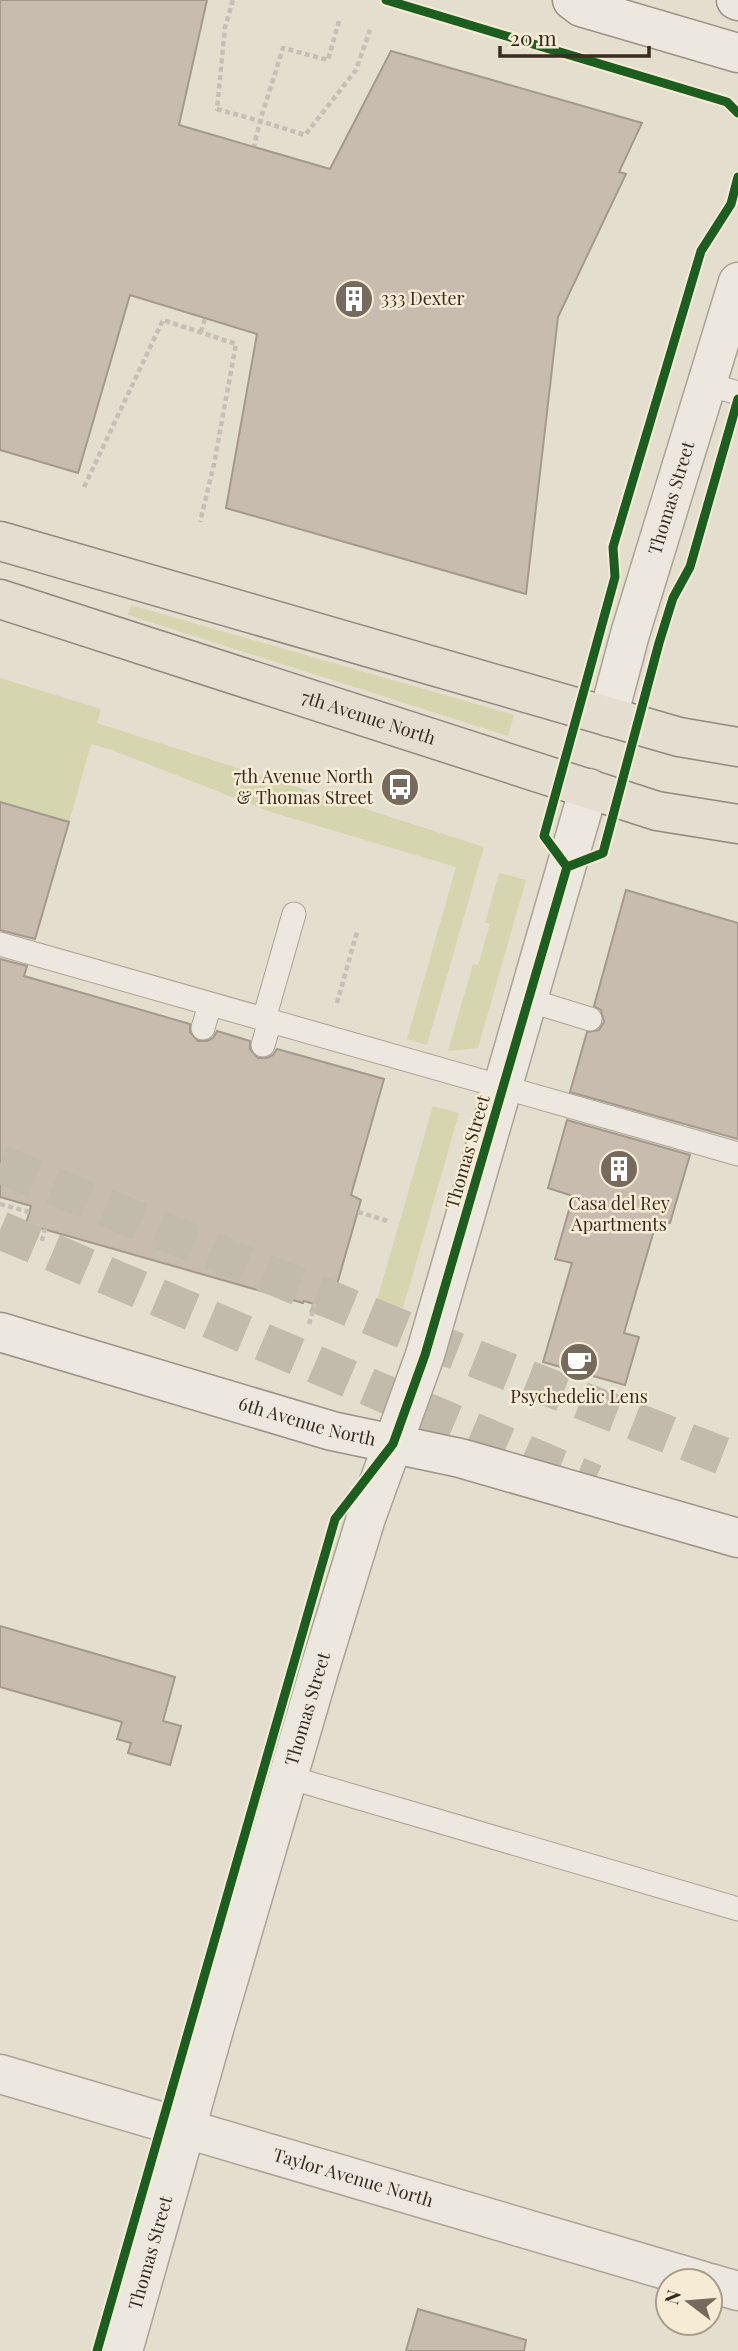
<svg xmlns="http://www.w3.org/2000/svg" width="738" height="2351" viewBox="0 0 738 2351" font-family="'Playfair Display',serif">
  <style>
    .green { fill: #d5d5b0 }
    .building { fill: #c8bcaf; stroke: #a5998d; stroke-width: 2 }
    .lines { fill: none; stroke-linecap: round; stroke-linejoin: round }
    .highway-tunnel { stroke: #c2baab; stroke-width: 38; stroke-dasharray: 38 19; stroke-linecap: butt }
    .lane-casing { stroke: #aaa396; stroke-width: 25 }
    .street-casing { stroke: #aaa396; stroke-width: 41 }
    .secondary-casing { stroke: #999287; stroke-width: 41 }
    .primary-casing { stroke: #8f887e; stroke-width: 41 }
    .path { stroke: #c5bfb6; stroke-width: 4.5; stroke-dasharray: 5 3.5; stroke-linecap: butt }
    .lane { stroke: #ece8e0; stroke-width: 23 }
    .street { stroke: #ece8e0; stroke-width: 38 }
    .secondary { stroke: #ece8e0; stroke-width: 38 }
    .primary { stroke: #e4ded1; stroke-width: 38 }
    .cycleway-casing { stroke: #f6ebd4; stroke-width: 13 }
    .cycleway { stroke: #1b5e20; stroke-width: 9 }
    .labels { text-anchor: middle; stroke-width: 5; stroke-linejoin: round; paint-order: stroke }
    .poi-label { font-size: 18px; fill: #392b1e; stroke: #f6ebd4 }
    .street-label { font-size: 18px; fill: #392b1e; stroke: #f6ebd4 }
  </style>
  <rect width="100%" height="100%" fill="#e4dece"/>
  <path class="green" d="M131,605L514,715L508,736L128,615Z
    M0,678L101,709L97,723L484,847L427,1045L407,1039L456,867L271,812L112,750L91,744L69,822L0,803Z
    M499,873L526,880L478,1048L448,1051L473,964L478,965L490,924L485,923Z
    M433,1106L459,1113L399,1322L373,1314Z"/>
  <path class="building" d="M0,0H207L179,125L330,169L391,51L642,123L619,172L626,174L558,317L526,594L226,508L257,334L130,295L78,473L0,450Z
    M0,802L69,822L35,939L0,930Z
    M626,890L738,923V1139L570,1092L587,1032L599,1030L604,1022L601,1010L594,1006Z
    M0,959L27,966L24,976L190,1024V1032L198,1041H207L213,1038L217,1031L250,1041V1049L258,1058H267L273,1055L277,1049L384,1079L351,1195L361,1200L330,1309L304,1301L303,1303L26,1224L31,1206L0,1197Z
    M567,1120L690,1155L670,1223L657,1220L624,1333L639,1337L625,1385L543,1362L572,1263L555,1259L573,1196L548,1188Z
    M0,1626L175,1677L163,1721L181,1726L170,1765L128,1753L131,1743L117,1739L122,1722L0,1687Z
    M418,2309L526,2340L524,2351H406Z"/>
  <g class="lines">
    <path class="highway-tunnel" d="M0,1164L446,1347L738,1462
      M0,1230L594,1483"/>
    <defs>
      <path id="lane" d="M707,384L738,393
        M0,944L738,1154
        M528,1000L590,1019
        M264,1019L294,914
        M203,1028L210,1004
        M263,1045L270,1021
        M288,1777L738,1909"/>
      <g id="street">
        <path id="s1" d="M608,717L630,634L738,282"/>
        <path id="s2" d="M0,2074L703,2281"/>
        <path d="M710,2283L738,2291"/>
        <path id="s3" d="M123,2351L215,2026L319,1671L366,1518L425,1355L589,788"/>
      </g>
      <g id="secondary">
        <path d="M572,0L581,7L738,53"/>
        <path d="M736,0L738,1"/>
        <path id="s4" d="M0,1332L332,1431L460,1458L738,1538"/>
      </g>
      <g id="primary">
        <path d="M0,541L679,737L738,747"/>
        <path id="s5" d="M0,599L657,811L738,824"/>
      </g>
    </defs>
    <use href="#lane" class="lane-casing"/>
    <use href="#street" class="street-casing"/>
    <use href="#secondary" class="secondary-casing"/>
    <use href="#primary" class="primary-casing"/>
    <path class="path" d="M233,0L225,27L217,109L260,121L254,146
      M339,21L328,60L283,48L260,121L305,135L356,70L370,30
      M201,332L205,318
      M84,487L163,320L236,344L214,464L200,522
      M337,1003L357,932
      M0,1204L29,1212
      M358,1212L388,1221
      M42,1241L45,1229
      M309,1324L315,1304"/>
    <use href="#lane" class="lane"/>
    <use href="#street" class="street"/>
    <use href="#secondary" class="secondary"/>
    <use href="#primary" class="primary"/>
    <defs>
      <path id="cycleway" d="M386,0L727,102L738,113
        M567,867L544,836L615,577L613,547L701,251L731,204L738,177
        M567,867L603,853L659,643L673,598L690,567L738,399
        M97,2351L335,1519L393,1444L425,1355L567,867"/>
    </defs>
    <use href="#cycleway" class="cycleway-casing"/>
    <use href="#cycleway" class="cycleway"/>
  </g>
  <defs>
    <symbol id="building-disc" viewBox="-11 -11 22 22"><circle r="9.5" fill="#756a5c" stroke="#f6ebd4"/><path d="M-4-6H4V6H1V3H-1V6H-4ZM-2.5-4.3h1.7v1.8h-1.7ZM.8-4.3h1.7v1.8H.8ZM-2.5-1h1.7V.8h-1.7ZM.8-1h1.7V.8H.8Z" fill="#fff"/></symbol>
    <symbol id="bus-disc" viewBox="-11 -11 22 22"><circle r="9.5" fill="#756a5c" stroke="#f6ebd4"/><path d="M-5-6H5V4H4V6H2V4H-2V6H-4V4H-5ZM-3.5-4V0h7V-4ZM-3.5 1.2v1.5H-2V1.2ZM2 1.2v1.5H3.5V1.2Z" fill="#fff"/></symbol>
    <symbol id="cafe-disc" viewBox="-11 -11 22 22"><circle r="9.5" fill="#756a5c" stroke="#f6ebd4"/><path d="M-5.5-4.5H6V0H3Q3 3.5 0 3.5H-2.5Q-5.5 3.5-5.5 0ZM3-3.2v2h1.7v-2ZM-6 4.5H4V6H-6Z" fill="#fff"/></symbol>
  </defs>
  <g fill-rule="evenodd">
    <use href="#building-disc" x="332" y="277" width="44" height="44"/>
    <use href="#bus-disc" x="378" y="765" width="44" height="44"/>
    <use href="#building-disc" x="597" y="1147" width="44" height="44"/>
    <use href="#cafe-disc" x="557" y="1340" width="44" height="44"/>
  </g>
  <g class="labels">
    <g class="poi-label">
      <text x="381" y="305" text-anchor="start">333 Dexter</text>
      <text x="373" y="783" text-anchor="end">7th Avenue North<tspan x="373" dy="21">&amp; Thomas Street</tspan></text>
      <text x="619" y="1210">Casa del Rey<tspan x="619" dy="21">Apartments</tspan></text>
      <text x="579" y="1403">Psychedelic Lens</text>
    </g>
    <g class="street-label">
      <text dy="6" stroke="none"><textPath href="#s1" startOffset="228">Thomas Street</textPath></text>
      <text dy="6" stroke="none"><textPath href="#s5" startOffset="387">7th Avenue North</textPath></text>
      <text transform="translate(468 1152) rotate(-74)" y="6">Thomas Street</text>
      <text dy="6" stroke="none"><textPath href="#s4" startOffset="320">6th Avenue North</textPath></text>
      <text dy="6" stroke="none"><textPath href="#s3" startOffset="668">Thomas Street</textPath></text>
      <text dy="6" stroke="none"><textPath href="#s2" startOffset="368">Taylor Avenue North</textPath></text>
      <text dy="6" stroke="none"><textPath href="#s3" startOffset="102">Thomas Street</textPath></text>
    </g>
  </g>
  <g transform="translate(689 2302) rotate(286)"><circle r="33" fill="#f6ebd4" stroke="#aa9e8b" stroke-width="2"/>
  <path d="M0-5L12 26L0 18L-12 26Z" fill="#756a5c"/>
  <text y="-10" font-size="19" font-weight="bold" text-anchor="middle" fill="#392b1e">N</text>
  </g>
  <path d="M500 46v10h149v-10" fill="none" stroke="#392b1e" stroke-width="3.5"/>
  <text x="510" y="46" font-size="21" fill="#392b1e" stroke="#f6ebd4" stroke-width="5" paint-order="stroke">20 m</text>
</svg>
